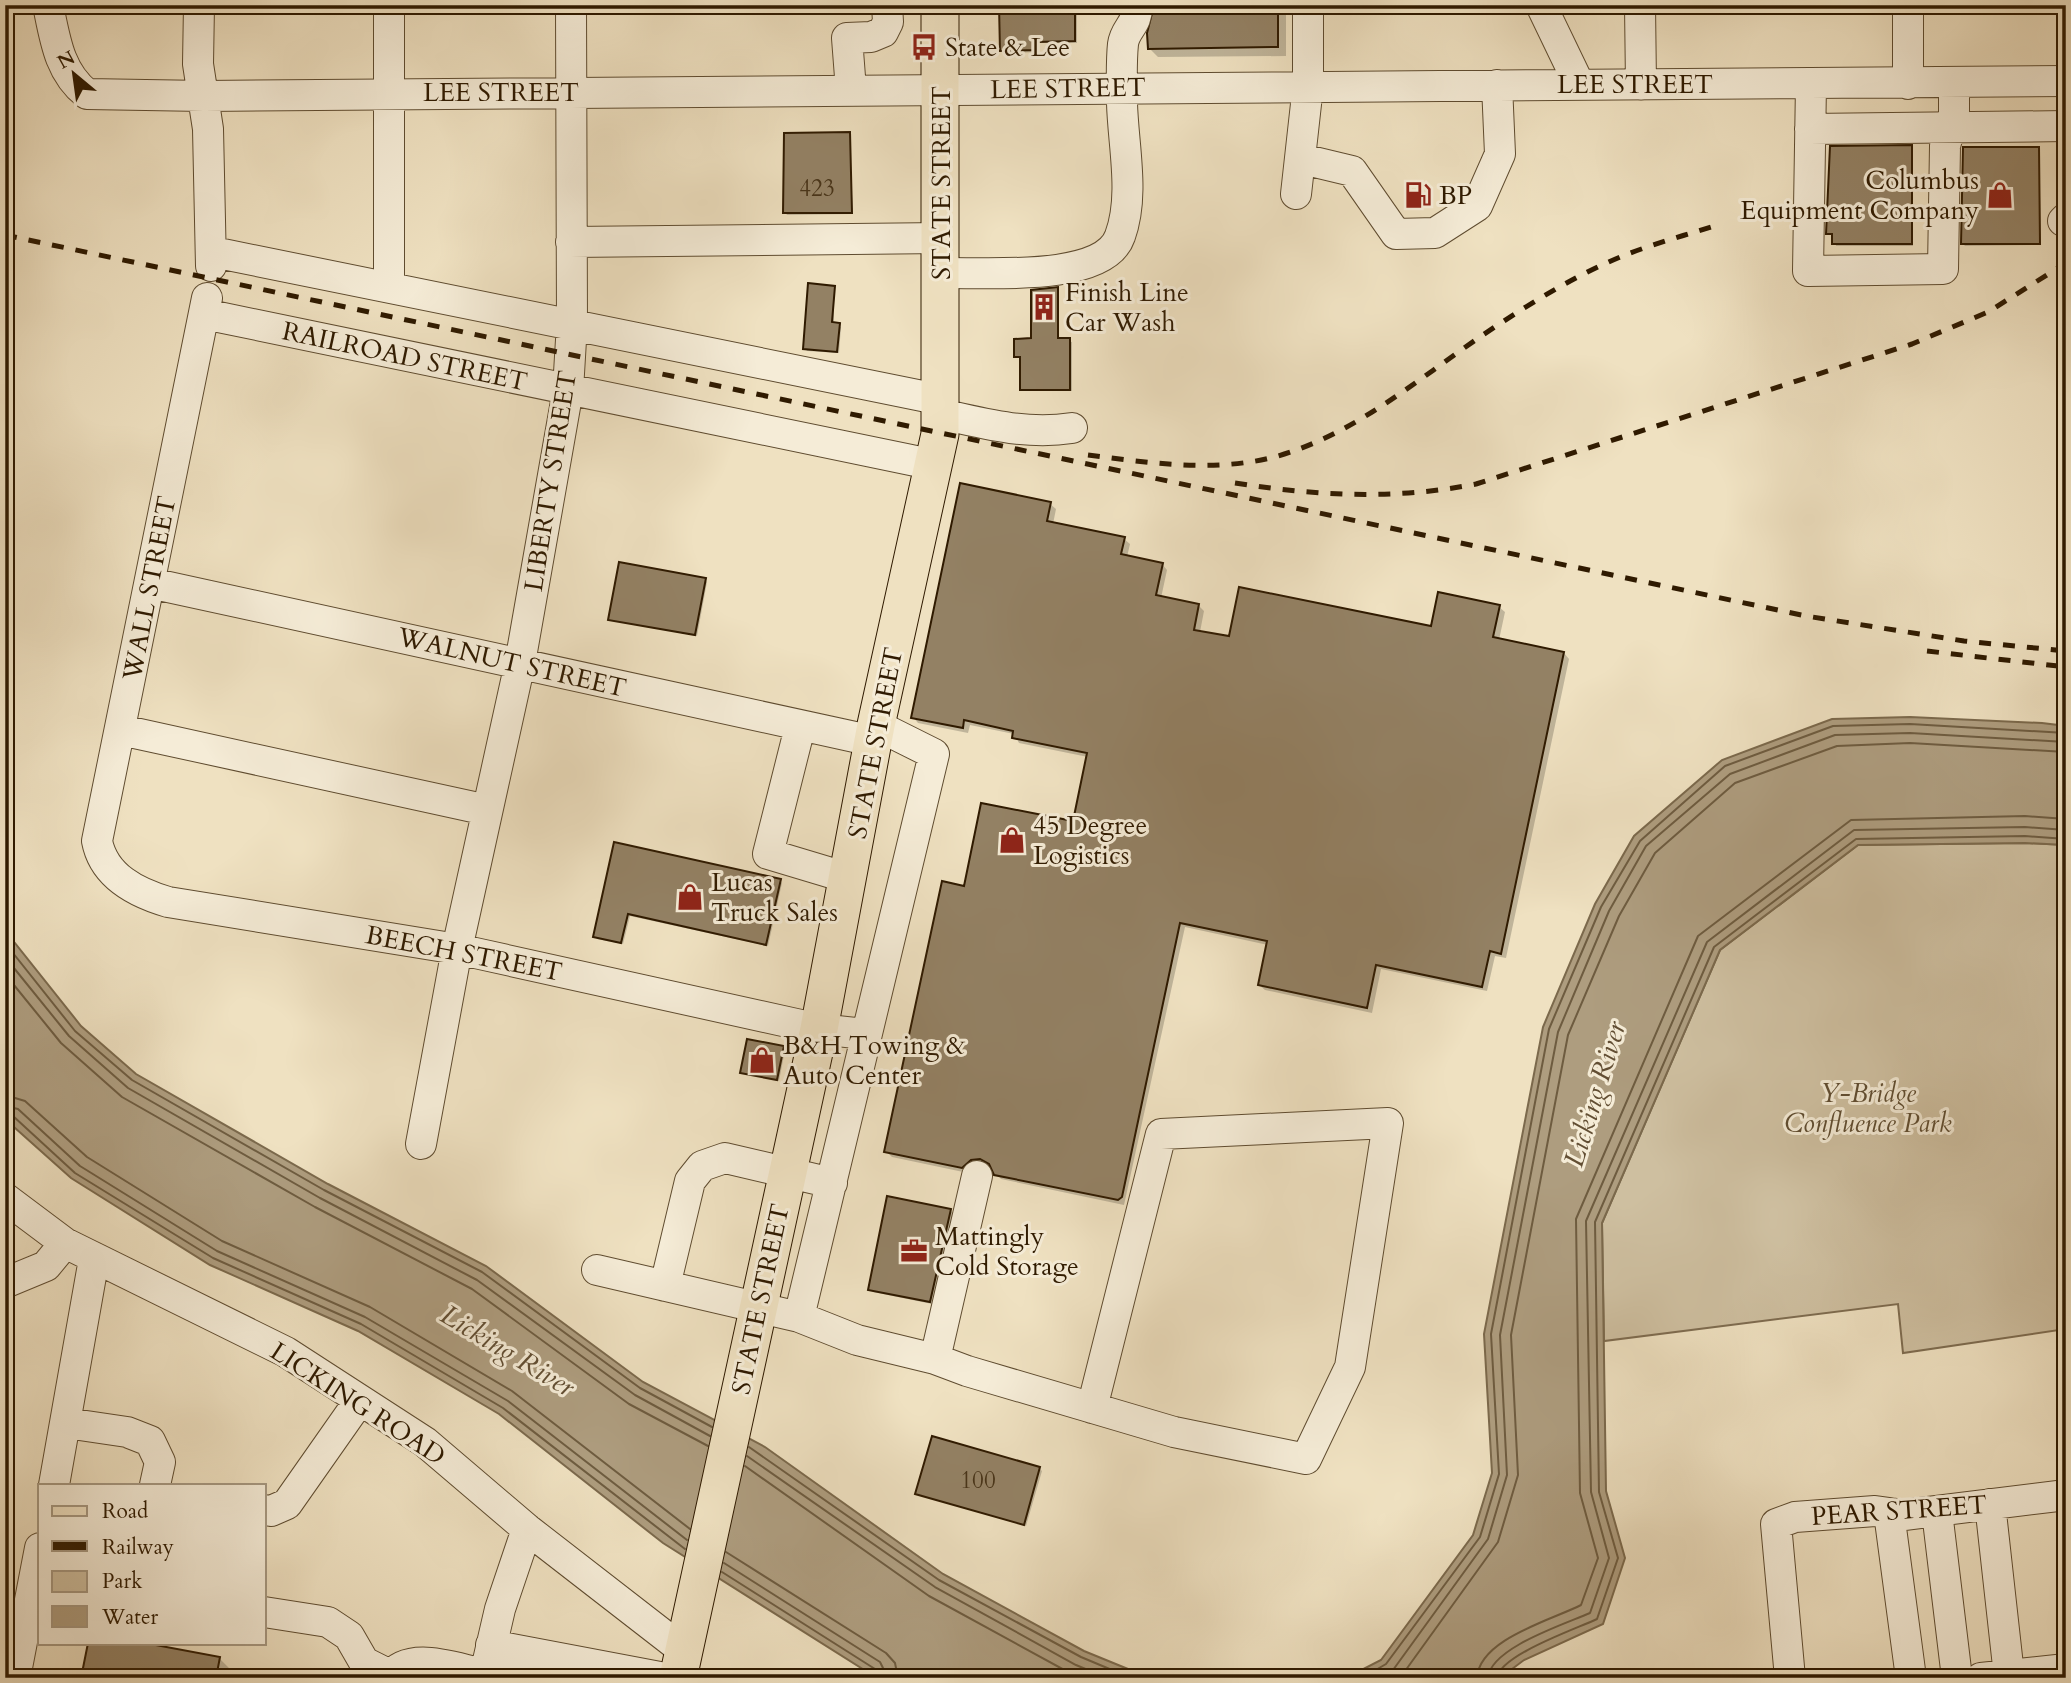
<svg xmlns="http://www.w3.org/2000/svg" width="2071" height="1683" viewBox="0 0 2071 1683" font-family="Cardo,serif">
  <style>
    .green { fill: #cebfa0; stroke: #7e6c50; stroke-width: 2 }
    .water { fill: #ae9d7f; stroke: #7b694c; stroke-width: 2 }
    .shadow { fill: #0003 }
    .lines { fill: none; stroke-linecap: round; stroke-linejoin: round }
    .shore { stroke: #6e5c40; stroke-width: 2 }
    .building { fill: #938164; stroke: #2f1a00; stroke-width: 2 }
    .minor-casing { stroke: #5f4c30; stroke-width: 32 }
    .major-casing { stroke: #2f1a00; stroke-width: 39 }
    .minor { stroke: #f5ecd7; stroke-width: 30 }
    .major { stroke: #efe1c1; stroke-width: 37 }
    .rail { stroke: #2f1a00; stroke-width: 5; stroke-dasharray: 12 12; stroke-linecap: butt }
    .labels { text-anchor: middle; stroke-width: 6; stroke-linejoin: round; paint-order: stroke }
    .number-label { font-size: 23px; fill: #483419 }
    .poi-label { font-size: 26px; fill: #2f1a00; stroke: #f5ecd7; text-anchor: start }
    .street-label { font-size: 26px; fill: #2f1a00; stroke: #f5ecd7 }
    .park-label { font-size: 26px; font-style: italic; fill: #5f4c30; stroke: #f5ecd7 }
    .water-label { font-size: 28px; font-style: italic; fill: #624e33; stroke: #f5ecd7 }
  </style>
  <rect width="100%" height="100%" fill="#efe1c1"/>
  <filter id="stains"><feTurbulence type="fractalNoise" baseFrequency=".00286" numOctaves="4"/><feColorMatrix values="0 0 0 0 .2 0 0 0 0 .09 0 0 0 0 .02 0 0 0 .5 -.17"/></filter>
  <radialGradient id="worn" r=".72"><stop offset=".6" stop-color="#630" stop-opacity="0"/><stop offset="1" stop-color="#630" stop-opacity=".3"/></radialGradient>
  <path class="green" d="M2025,843L2066,845V1329L1903,1353L1898,1304L1604,1341L1602,1223L1720,950L1858,845Z"/>
  <path class="water" d="M1910,717L2042,723L2066,726V845L2025,843L1858,845L1720,950L1602,1223L1606,1491L1625,1558L1603,1624L1524,1660L1500,1678H1346L1381,1660L1473,1535L1492,1473L1484,1334L1543,1027L1595,904L1634,836L1722,760L1832,719Z
    M5,914L11,938L81,1026L136,1074L328,1184L486,1266L643,1382L765,1447L943,1574L1084,1651L1150,1678H877L663,1543L499,1414L358,1331L210,1265L71,1178L5,1119Z"/>
  <path class="shadow" d="M1001,5H1077V43H1039V52L1004,53Z
    M1156,5H1286V56L1158,57L1149,48Z
    M849,134L853,214L787,215L785,212Z
    M1911,147L1913,246H1836L1834,235L1828,233Z
    M2039,148L2041,245L1965,246L1963,244Z
    M834,287V324L841,327L839,353L807,351L805,348Z
    M1057,289L1059,340L1072,342V391H1024L1022,358L1016,356L1032,339Z
    M1050,504L1056,509L1053,524L1124,539L1130,544L1127,557L1162,564L1167,570L1161,598L1199,606L1204,611L1200,632L1230,638L1432,628L1499,607L1505,612L1499,640L1564,653L1569,659L1506,958L1495,956L1487,991L1381,969L1372,1013L1265,990L1259,985L1268,945L1185,927L1124,1205L1001,1179L987,1164H977L968,1173L892,1157L886,1151L965,888L1074,823L1088,757L1019,743L1014,734L970,725L968,733L918,723L913,717Z
    M705,579L707,582L697,636L610,619Z
    M616,844L780,881L782,883L768,946L630,916L623,944L597,939L595,936Z
    M783,1047L785,1050L779,1081L742,1072Z
    M951,1211L953,1213L932,1304L873,1292L870,1290Z
    M1039,1468L1042,1471L1026,1526L917,1494Z
    M5,1577L11,1580L5,1613Z
    M90,1643H136L219,1658L231,1670L230,1678H83Z"/>
  <g class="lines">
    <path class="shore" d="M5,943L75,1031L132,1080L324,1190L482,1272L640,1388L712,1427
      M5,957L69,1036L128,1088L320,1198L477,1280L635,1395L710,1436
      M5,974L61,1043L122,1097L315,1207L472,1289L629,1404L708,1446
      M5,1095L25,1101L87,1157L222,1241L370,1307L512,1391L690,1529
      M5,1106L18,1109L80,1166L217,1251L365,1317L508,1401L687,1540
      M5,1114L13,1116L75,1173L213,1258L361,1324L503,1408L685,1549
      M749,1447L939,1580L1081,1657L1131,1678
      M747,1456L935,1587L1076,1665L1107,1678
      M745,1466L929,1596L1079,1678
      M726,1552L886,1653L895,1663L898,1678
      M724,1563L880,1662L888,1678
      M722,1572L875,1669L879,1678
      M1362,1678L1386,1664L1480,1537L1499,1474L1491,1334L1549,1029L1601,907L1640,841L1725,766L1833,726L1910,724L2066,733
      M1381,1678L1393,1670L1488,1539L1507,1475L1500,1335L1558,1032L1609,911L1646,846L1730,774L1835,735L1910,733L2066,742
      M1400,1678L1498,1542L1518,1475L1511,1335L1568,1035L1619,916L1655,853L1735,783L1837,746L1910,743L2066,752
      M1477,1678C1479,1639 1552,1620 1581,1605L1598,1558L1580,1493L1576,1219L1698,936L1851,820L2025,816L2066,819
      M1488,1678C1490,1648 1565,1624 1590,1613L1609,1558L1591,1492L1586,1221L1707,942L1854,830L2025,827L2066,830
      M1497,1678C1500,1655 1576,1629 1597,1619L1618,1558L1599,1492L1595,1222L1714,947L1856,839L2025,836L2066,839"/>
  </g>
  <path class="building" d="M999,5H1075V41L1037,42V50L1000,51Z
    M1154,5H1278V47L1148,49L1147,33Z
    M850,132L852,213H783L784,133Z
    M1912,145V244H1832V234H1826L1830,146Z
    M1963,147H2039L2040,244H1961Z
    M808,283L835,286L832,322L840,323L837,352L803,349Z
    M1058,287V338H1070V390H1020V357H1014V339L1031,338V290Z
    M960,483L1051,502L1047,521L1125,537L1121,554L1163,563L1156,595L1199,604L1194,630L1229,636L1239,587L1431,626L1438,592L1500,605L1493,637L1564,652L1501,954L1490,951L1482,987L1376,965L1367,1008L1258,985L1267,941L1180,923L1122,1197L1118,1200L994,1175L989,1164L980,1159L971,1160L962,1168L884,1152L942,881L964,886L981,803L1073,821L1087,753L1012,738L1013,731L964,720L963,728L911,718Z
    M619,562L706,578L695,635L608,620Z
    M614,842L781,879L766,945L628,914L621,943L593,937Z
    M747,1039L784,1046L777,1080L740,1073Z
    M887,1196L951,1209L930,1302L868,1290Z
    M932,1436L1040,1467L1024,1525L915,1494Z
    M88,1643H145L220,1657L216,1678H81Z"/>
  <g class="lines">
    <defs>
      <path id="minor" d="M48,5C55,39 59,72 87,94L204,96L2066,81
        M199,5L198,64L208,129L211,266
        M389,5V286
        M1541,5L1579,84
        M1640,5L1641,85
        M1908,5V84
        M1811,84L1808,271L1943,269L1945,146L1954,114V83
        M851,90L847,38L871,37L883,32L888,22L887,5
        M1810,129L2066,126
        M1302,159L1352,171L1396,234L1435,233L1477,206L1500,154L1497,85
        M1296,194L1308,86V5
        M2063,221L2066,218
        M571,242L942,238
        M213,252L942,400
        M941,273C983,272 1104,283 1120,236C1135,195 1123,145 1122,103C1122,84 1121,63 1123,44C1125,28 1138,25 1137,5
        M207,298L97,841C104,877 137,893 168,902L457,949L819,1029L865,1034
        M204,314L935,465
        M941,414C985,424 1027,435 1072,428
        M150,583L873,741
        M800,727L768,854L848,878
        M121,730L487,810
        M421,1144L457,949L520,663L568,390L572,323L571,5
        M5,1198L65,1243L286,1352L425,1442L527,1529L683,1650
        M597,1270L799,1317L934,754L876,725
        M5,1283L46,1266L65,1243
        M665,1286L690,1181L702,1166L725,1158L832,1183
        M799,1317L857,1340L935,1359L967,1371L1174,1432L1306,1459L1350,1367L1388,1123L1161,1134L1092,1408
        M935,1359L977,1176
        M66,1423L127,1432L150,1441L160,1462L155,1485
        M54,1485L94,1259
        M1990,1504L2009,1675
        M264,1510L271,1511L287,1504L360,1400
        M1937,1512L1957,1678
        M1889,1513L1911,1678
        M264,1612L328,1622L349,1636L364,1662L390,1675
        M491,1645L665,1678
        M487,1666L547,1678
        M15,1678L40,1548
        M389,1678C409,1649 456,1669 485,1674
        M484,1678L500,1609L527,1529
        M1790,1678L1776,1524L1795,1517L1875,1511L1904,1515L2066,1495
        M1981,1678L2066,1669"/>
      <path id="major" d="M678,1678L819,1029L876,725L940,434V5"/>
    </defs>
    <use href="#minor" class="minor-casing"/>
    <use href="#major" class="major-casing"/>
    <use href="#minor" class="minor"/>
    <use href="#major" class="major"/>
    <path class="rail" d="M5,235L1806,616L1964,641L2066,651
      M1088,455C1150,463 1217,473 1278,456C1364,431 1430,368 1504,321C1542,296 1583,272 1625,255C1656,243 1689,234 1721,224
      M1235,483C1318,496 1394,500 1476,484L1912,344L1988,312L2066,263
      M1927,651L2066,667"/>
  </g>
  <defs>
    <symbol id="bus-bare" viewBox="-9 -9 18 18"><path d="M-5-6H5V4H4V6H2V4H-2V6H-4V4H-5ZM-3.5-4V0h7V-4ZM-3.5 1.2v1.5H-2V1.2ZM2 1.2v1.5H3.5V1.2Z" fill="#8f2418" stroke="#f5ecd7" stroke-width="2.5" paint-order="stroke"/></symbol>
    <symbol id="fuel-bare" viewBox="-9 -9 18 18"><path d="M-5.5-6h7V0h2V4h1.3V-2.5L3-4.5l.8-.8L6-3V5H2.5V1h-1V6h-7ZM-4.2-4.7v3.2H.2V-4.7Z" fill="#8f2418" stroke="#f5ecd7" stroke-width="2.5" paint-order="stroke"/></symbol>
    <symbol id="shop-bare" viewBox="-9 -9 18 18"><path d="M-5-2.5h2.3a2.7 3.5 0 0 1 5.4 0H5L5.5 6h-11ZM-1.5-2.5h3a1.5 2.3 0 0 0-3 0Z" fill="#8f2418" stroke="#f5ecd7" stroke-width="2.5" paint-order="stroke"/></symbol>
    <symbol id="building-bare" viewBox="-9 -9 18 18"><path d="M-4-6H4V6H1V3H-1V6H-4ZM-2.5-4.3h1.7v1.8h-1.7ZM.8-4.3h1.7v1.8H.8ZM-2.5-1h1.7V.8h-1.7ZM.8-1h1.7V.8H.8Z" fill="#8f2418" stroke="#f5ecd7" stroke-width="2.5" paint-order="stroke"/></symbol>
    <symbol id="office-bare" viewBox="-9 -9 18 18"><path d="M-6-3h4V-5.5h4V-3h4V5H-6ZM-1-4.5V-3h2v-1.5ZM-6 0V1H6V0Z" fill="#8f2418" stroke="#f5ecd7" stroke-width="2.5" paint-order="stroke"/></symbol>
  </defs>
  <g fill-rule="evenodd">
    <use href="#bus-bare" x="905" y="28" width="38" height="38"/>
    <use href="#fuel-bare" x="1399" y="176" width="38" height="38"/>
    <use href="#shop-bare" x="1981" y="176" width="38" height="38"/>
    <use href="#building-bare" x="1025" y="288" width="38" height="38"/>
    <use href="#shop-bare" x="993" y="821" width="38" height="38"/>
    <use href="#shop-bare" x="671" y="878" width="38" height="38"/>
    <use href="#shop-bare" x="743" y="1041" width="38" height="38"/>
    <use href="#office-bare" x="895" y="1232" width="38" height="38"/>
  </g>
  <g class="labels">
    <g class="number-label">
      <text x="817" y="196">423</text>
      <text x="978" y="1488">100</text>
    </g>
    <g class="poi-label">
      <text x="945" y="56">State &amp; Lee</text>
      <text x="1979" y="189" text-anchor="end">Columbus<tspan x="1979" dy="30">Equipment Company</tspan></text>
      <text x="1439" y="204">BP</text>
      <text x="1065" y="301">Finish Line<tspan x="1065" dy="30">Car Wash</tspan></text>
      <text x="1033" y="834">45 Degree<tspan x="1033" dy="30">Logistics</tspan></text>
      <text x="711" y="891">Lucas<tspan x="711" dy="30">Truck Sales</tspan></text>
      <text x="783" y="1054">B&amp;H Towing &amp;<tspan x="783" dy="30">Auto Center</tspan></text>
      <text x="935" y="1245">Mattingly<tspan x="935" dy="30">Cold Storage</tspan></text>
    </g>
    <g class="street-label">
      <text x="1635" y="93">LEE STREET</text>
      <text transform="translate(1068 88) rotate(-1)" y="9">LEE STREET</text>
      <text x="501" y="101">LEE STREET</text>
      <text transform="translate(941 183) rotate(-90)" y="9">STATE STREET</text>
      <text transform="translate(405 356) rotate(12)" y="9">RAILROAD STREET</text>
      <text transform="translate(550 481) rotate(-81)" y="9">LIBERTY STREET</text>
      <text transform="translate(149 588) rotate(-79)" y="9">WALL STREET</text>
      <text transform="translate(512 662) rotate(13)" y="9">WALNUT STREET</text>
      <text transform="translate(875 743) rotate(-79)" y="9">STATE STREET</text>
      <text transform="translate(464 953) rotate(11)" y="9">BEECH STREET</text>
      <text transform="translate(760 1299) rotate(-78)" y="9">STATE STREET</text>
      <text transform="translate(358 1403) rotate(33)" y="9">LICKING ROAD</text>
      <text transform="translate(1899 1510) rotate(-4)" y="9">PEAR STREET</text>
    </g>
    <g class="park-label">
      <text x="1868" y="1102">Y-Bridge<tspan x="1868" dy="30">Confluence Park</tspan></text>
    </g>
    <g class="water-label">
      <text transform="translate(1594 1094) rotate(-73)" y="10">Licking River</text>
      <text transform="translate(508 1350) rotate(31)" y="10">Licking River</text>
    </g>
  </g>
  <rect width="2071" height="1683" fill="none" stroke="#efe1c1" stroke-width="28"/>
  <rect x="7" y="7" width="2057" height="1669" fill="none" stroke="#2f1a00" stroke-width="3.5"/>
  <rect x="14" y="14" width="2043" height="1655" fill="none" stroke="#2f1a00" stroke-width="2"/>
  <rect x="38" y="1484" width="228" height="161" fill="#f5ecd7" stroke="#a69881" stroke-width="2"/>
  <rect x="52" y="1506" width="35" height="10" fill="#efe1c1" stroke="#a69881" stroke-width="2"/>
  <text x="102" y="1518" font-size="21" fill="#2f1a00">Road</text>
  <rect x="52" y="1541" width="35" height="10" fill="#2f1a00" stroke="#a69881" stroke-width="2"/>
  <text x="102" y="1554" font-size="21" fill="#2f1a00">Railway</text>
  <rect x="52" y="1571" width="35" height="21" fill="#cebfa0" stroke="#a69881" stroke-width="2"/>
  <text x="102" y="1588" font-size="21" fill="#2f1a00">Park</text>
  <rect x="52" y="1606" width="35" height="21" fill="#ae9d7f" stroke="#a69881" stroke-width="2"/>
  <text x="102" y="1624" font-size="21" fill="#2f1a00">Water</text>
  <g transform="translate(74 74) rotate(331)" stroke="#f5ecd7" stroke-width="5" paint-order="stroke">
  <path d="M0-5L12 26L0 18L-12 26Z" fill="#2f1a00"/>
  <text y="-10" font-size="19" font-weight="bold" text-anchor="middle" fill="#2f1a00">N</text>
  </g>
  <rect width="100%" height="100%" filter="url(#stains)"/>
  <rect width="100%" height="100%" fill="url(#worn)"/>
</svg>
